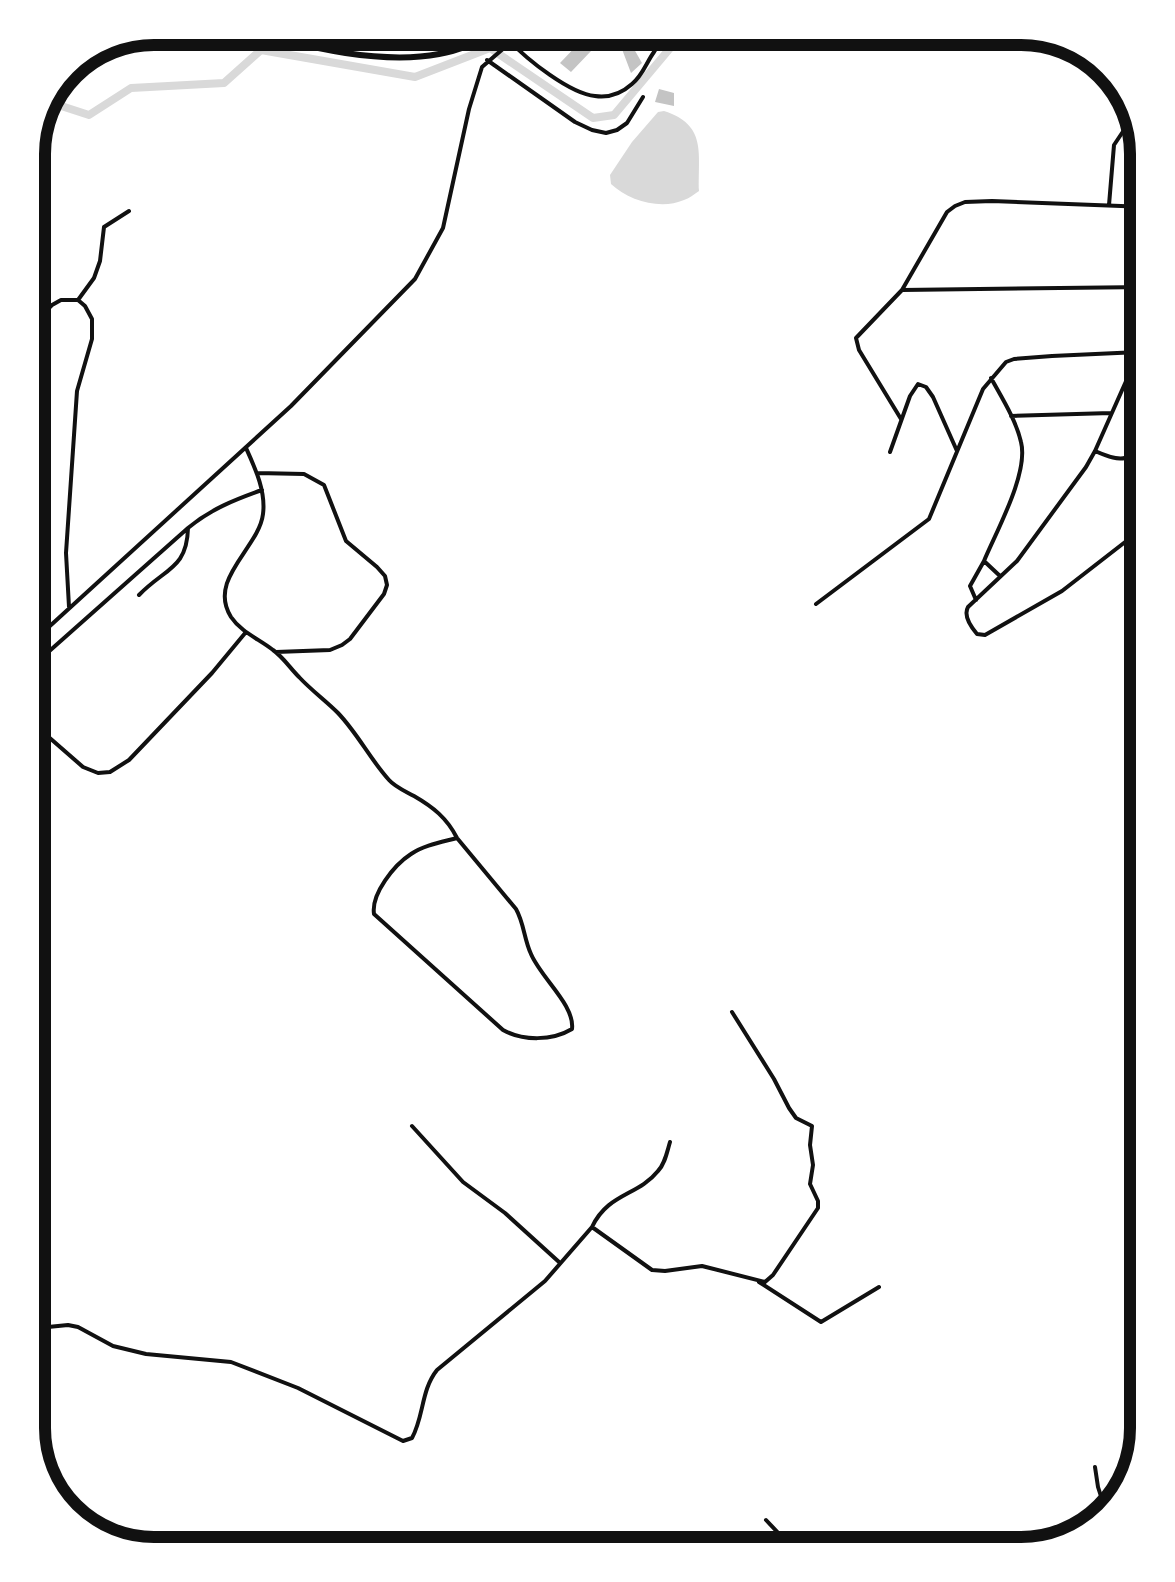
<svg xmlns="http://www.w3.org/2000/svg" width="1175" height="1582" viewBox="0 0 1175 1582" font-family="Quicksand,sans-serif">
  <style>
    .water { fill: #d9d9d9 }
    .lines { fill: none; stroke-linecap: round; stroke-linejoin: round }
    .canal { stroke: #d9d9d9; stroke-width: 8 }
    .building { fill: #c4c4c4 }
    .minor { stroke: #111; stroke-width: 4 }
    .primary { stroke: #111; stroke-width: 6 }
    .rim { fill: none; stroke: #111; stroke-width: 12 }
  </style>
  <rect width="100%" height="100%" fill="#fff"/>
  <path class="water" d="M664,111C707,125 698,152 699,191C694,194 690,198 684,200C661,210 629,201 611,184L610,175L632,142L658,112Z"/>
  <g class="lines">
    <path class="canal" d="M49,102L89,115L131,88L224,83L261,50L415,77L490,48L593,118L614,115L687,28"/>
  </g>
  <path class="building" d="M614,28H622L642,63L631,73Z
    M582,40L592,50L571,72L560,63Z
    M659,89L674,93V106L655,102Z"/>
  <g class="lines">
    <path class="minor" d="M310,28L311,46
      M970,28L975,38L985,42L1093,52
      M510,41C527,60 571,94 595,96C609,98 622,93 632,84C643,75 646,63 654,52C659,43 667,36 674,28
      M487,60L575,122L592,130L606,133L617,130L627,123L643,97
      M1109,205L1114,145L1136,112
      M902,290L1147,287
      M78,300L94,278L100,261L104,227L129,211
      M28,329L52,305L61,300H78L85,306L92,319V339L77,391L66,553L69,607
      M991,378C1002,398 1016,420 1021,442C1029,473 996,532 984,561L1000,576
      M1011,416L1111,413
      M901,419L859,350L856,338L902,290L947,212L955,206L965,202L992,201L1147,207
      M246,448C255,468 266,491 263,514C259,548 207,579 231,617C241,632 259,639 273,650C283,657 290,668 299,677C311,690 326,701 338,713C358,734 370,759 389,780C395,787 405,791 414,796C433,807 447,818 457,838L516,909C524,923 524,939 531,954C541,978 575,1005 572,1029C552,1041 523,1041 503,1030L374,914C371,894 394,865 411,854C424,845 442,842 457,838
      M1095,451C1124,464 1130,461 1147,436
      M890,452L910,396L918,384L926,387L933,397L957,451
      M257,473L304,474L324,485L346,541L377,567L385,576L387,585L384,594L350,639L342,645L330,650L276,652
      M1147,525L1062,591L985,635L977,634C971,627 963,616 968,607L1017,561L1086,467L1095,451L1139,352L1147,338
      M139,595C165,568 187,569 188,528C211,509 234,500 262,490
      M976,600L970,586L984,561
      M816,604L929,519L983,389L1006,362L1014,359L1052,356L1139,352
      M28,646L291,406L415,279L443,228L469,109L482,67L527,28
      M28,670L188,528
      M28,719L83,767L98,773L110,772L129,760L212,673L246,632
      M412,1126L463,1182L505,1213L559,1262
      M592,1227C608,1193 638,1196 658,1171C665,1164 667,1152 670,1142
      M759,1282L821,1322L879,1287
      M28,1329L68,1325L78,1327L113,1346L146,1354L231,1362L298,1388L403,1441L412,1438C424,1416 421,1390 437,1370L545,1281L592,1227L652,1270L665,1271L702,1266L765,1282L773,1275L818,1208V1201L810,1184L813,1165L810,1145L812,1126L796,1118L789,1108L774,1079L732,1012
      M1095,1467L1098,1487L1107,1515
      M766,1520L783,1538L812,1554
      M877,1554C896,1545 909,1548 929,1554
      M984,1554C1002,1538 1013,1533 1034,1551"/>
    <path class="primary" d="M255,28C303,50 387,64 439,54C462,50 485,39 505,28"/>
  </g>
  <path d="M0 0H1175V1582H0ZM154 45H1021A109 109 0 0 1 1130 154V1428A109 109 0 0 1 1021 1537H154A109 109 0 0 1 45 1428V154A109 109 0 0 1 154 45Z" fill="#fff" fill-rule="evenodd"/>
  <path class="rim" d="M154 45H1021A109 109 0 0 1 1130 154V1428A109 109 0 0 1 1021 1537H154A109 109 0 0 1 45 1428V154A109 109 0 0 1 154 45Z"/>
</svg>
